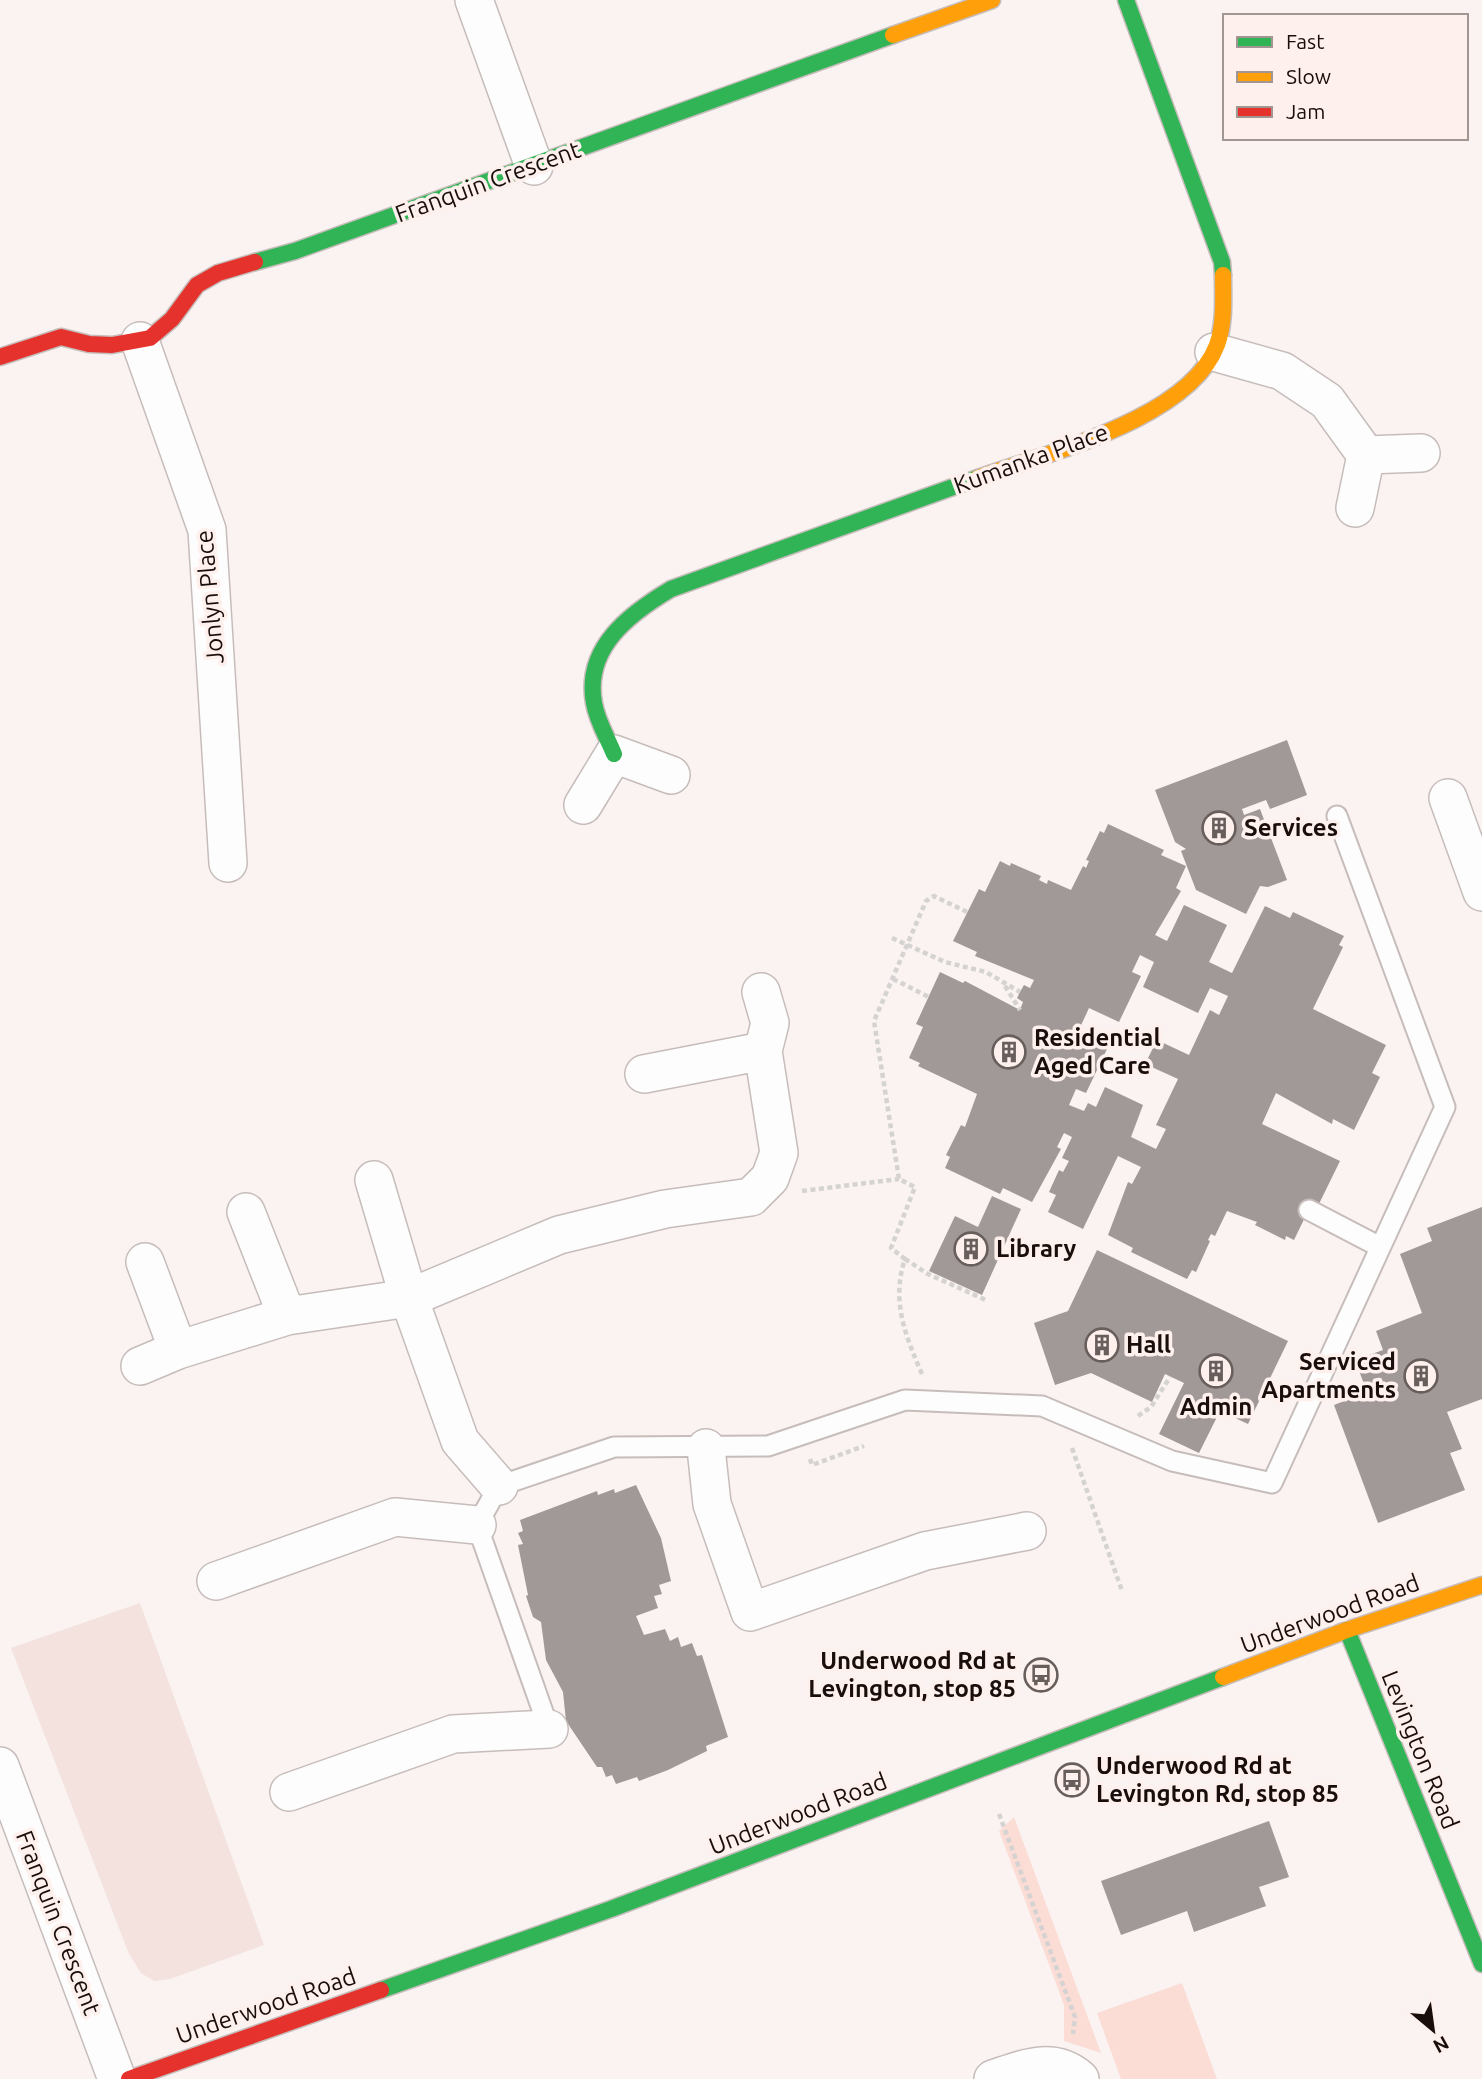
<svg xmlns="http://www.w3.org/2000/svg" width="1482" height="2079" viewBox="0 0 1482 2079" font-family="Ubuntu,sans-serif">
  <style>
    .built { fill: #f3e2de }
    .green { fill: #fbddd6 }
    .building { fill: #a19997; fill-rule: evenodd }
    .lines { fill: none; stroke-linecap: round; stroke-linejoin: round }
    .lane-casing { stroke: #c6bdbb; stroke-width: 23 }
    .street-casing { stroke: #c6bdbb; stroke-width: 40 }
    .fast-casing { stroke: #c6bdbb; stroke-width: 19 }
    .slow-casing { stroke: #c6bdbb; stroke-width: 19 }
    .jam-casing { stroke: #c6bdbb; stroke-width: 19 }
    .path { stroke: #d5d2d2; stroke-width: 4.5; stroke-dasharray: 5 3.5; stroke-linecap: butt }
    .lane { stroke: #fefdfd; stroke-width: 19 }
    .street { stroke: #fefdfd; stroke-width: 37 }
    .fast { stroke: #30b455; stroke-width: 16 }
    .slow { stroke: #ff9f0a; stroke-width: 16 }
    .jam { stroke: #e5322d; stroke-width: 16 }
    .labels { text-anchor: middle; stroke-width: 7; stroke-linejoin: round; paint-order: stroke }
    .street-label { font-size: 24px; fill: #190e0c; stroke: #fef1ed }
    .poi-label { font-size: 24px; font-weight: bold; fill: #190e0c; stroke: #fef1ed; text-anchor: start }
  </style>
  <rect width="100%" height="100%" fill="#faf3f1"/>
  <path class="built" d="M140,1603L264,1945L170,1979L154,1981L141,1973L129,1954L11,1648Z"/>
  <path class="green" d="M1014,1817L1101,2053L1064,2041V2005L999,1831Z
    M1182,1983L1217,2079H1121L1097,2013Z"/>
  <path class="building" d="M1287,740L1307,795L1270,809L1266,800L1242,809L1244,815L1260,809L1287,880L1268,887L1260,886L1246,914L1196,890L1181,851L1186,849L1175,842L1155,790Z
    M1108,824L1164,850L1161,855L1186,866L1176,888L1181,891L1155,935L1167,941L1184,905L1227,925L1209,962L1232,973L1265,906L1290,918L1293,912L1344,936L1339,945L1343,947L1313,1009L1386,1045L1372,1073L1380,1077L1354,1130L1333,1119L1332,1124L1276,1093L1262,1124L1340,1161L1316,1210L1310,1207L1294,1240L1286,1236L1285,1240L1255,1225L1257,1222L1227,1211L1215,1236L1211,1234L1208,1240L1210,1241L1196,1272L1192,1270L1187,1279L1131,1252L1133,1248L1108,1235L1128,1182L1132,1184L1141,1167L1118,1156L1083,1229L1048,1212L1056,1195L1049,1192L1059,1170L1063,1172L1069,1161L1062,1158L1072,1137L1064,1133L1057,1147L1061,1149L1032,1202L1003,1188L1000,1194L945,1168L950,1157L946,1155L961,1125L965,1127L977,1094L918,1066L920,1063L909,1058L923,1027L916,1024L940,972L963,983L965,981L1020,1010L1023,1002L1017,998L1020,992L1024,985L1030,988L1034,980L975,956L977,952L953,941L979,889L985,892L1000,861L1010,866L1011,863L1041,876L1039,880L1047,884L1048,880L1071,890L1083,866L1086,868L1089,861L1086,860L1100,831L1104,833ZM1140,955L1154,962L1143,987L1198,1013L1210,988L1228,996L1219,1015L1210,1010L1189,1055L1157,1040L1145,1064L1178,1079L1156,1125L1166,1129L1156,1149L1131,1137L1143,1105L1105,1087L1096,1107L1088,1103L1084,1111L1069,1105L1076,1089L1086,1093L1107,1049L1077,1034L1089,1008L1119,1022L1141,976L1132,972Z
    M992,1196L1021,1209L982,1295L929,1271L955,1216L978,1227Z
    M1482,1207V1399L1447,1412L1462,1449L1450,1453L1465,1490L1378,1523L1334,1405L1367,1392L1355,1360L1383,1350L1376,1331L1422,1313L1400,1254L1432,1241L1427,1228Z
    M1097,1250L1288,1341L1248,1424L1220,1411L1199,1453L1159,1434L1184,1383L1165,1374L1152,1402L1091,1373L1055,1385L1034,1323L1068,1311Z
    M636,1485L661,1538L671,1581L659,1585L662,1594L654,1596L658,1608L636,1616L644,1635L665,1629L670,1641L678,1637L681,1647L692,1643L697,1656L702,1655L728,1737L706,1746L707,1751L668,1770L639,1781L637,1777L616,1784L612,1775L606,1777L602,1767H597L566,1721L563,1692L546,1660L541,1622L533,1617L526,1596L528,1595L518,1545L523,1544L518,1533L523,1531L520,1520L597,1491L598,1495L614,1489L615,1493Z
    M1269,1821L1289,1877L1259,1887L1266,1906L1194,1932L1187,1911L1121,1935L1101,1881Z"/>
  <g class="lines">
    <defs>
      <path id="lane" d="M1309,1210L1380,1247
        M549,1729L477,1525L499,1486L614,1447L768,1446L905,1400L1042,1406L1172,1461L1272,1483L1445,1107L1337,816"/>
      <path id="street" d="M474,0L534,166
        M140,341L207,530L228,863
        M1214,352L1282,371L1327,401L1366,455
        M1355,508L1366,455L1421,453
        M1448,798L1482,892
        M583,805L614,754L671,775
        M644,1074L763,1051
        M374,1180L409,1298L460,1441L499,1486
        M246,1212L287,1316
        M145,1262L178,1350
        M140,1366L178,1350L287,1316L409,1298L559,1235L665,1209L751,1197L770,1178L779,1153L763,1051L770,1023L761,992
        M706,1448L712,1504L750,1612L925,1551L1027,1531
        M216,1581L395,1517L477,1525
        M0,1766L117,2079
        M289,1792L453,1734L549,1729
        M993,2079C1023,2069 1053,2055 1080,2079"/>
      <path id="fast" d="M1126,0L1222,262L1223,275
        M255,262L295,251L893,35
        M614,754C607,737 597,721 594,703C584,648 629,614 671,589L978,478
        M1347,1630L1482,1964
        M381,1990L611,1909L1223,1677"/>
      <path id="slow" d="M893,35L992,0
        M978,478C1047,453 1189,419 1217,345C1225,323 1223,298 1223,275
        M1223,1677L1347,1630L1482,1585"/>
      <path id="jam" d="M0,357L61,337L89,344L112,345L150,338L172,319L197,285L218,273L255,262
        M129,2079L381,1990"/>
    </defs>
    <use href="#lane" class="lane-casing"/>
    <use href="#street" class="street-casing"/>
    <use href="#fast" class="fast-casing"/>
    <use href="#slow" class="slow-casing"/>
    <use href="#jam" class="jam-casing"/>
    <path class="path" d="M892,938L945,962L986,972L1020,992
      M893,979L929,997
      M1005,986L1020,1010
      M802,1191L899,1179
      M905,1259L928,1274L988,1301
      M922,1374C905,1335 891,1300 905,1259L891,1248L915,1187L899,1179L874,1021L926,901L934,896L967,912
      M1138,1416L1151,1407L1170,1377
      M1072,1448L1122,1591
      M810,1459L812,1465L864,1446
      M999,1814L1075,2017L1073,2034"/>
    <use href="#lane" class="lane"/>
    <use href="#street" class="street"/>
    <use href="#fast" class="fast"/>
    <use href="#slow" class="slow"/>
    <use href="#jam" class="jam"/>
  </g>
  <defs>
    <symbol id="building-ring" viewBox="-11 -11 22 22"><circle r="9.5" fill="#fef1ed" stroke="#685e5c" stroke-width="1.5"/><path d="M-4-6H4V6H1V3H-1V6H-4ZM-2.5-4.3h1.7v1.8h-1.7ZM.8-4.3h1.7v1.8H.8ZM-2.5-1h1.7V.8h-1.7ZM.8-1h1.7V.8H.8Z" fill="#685e5c"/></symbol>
    <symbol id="bus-ring" viewBox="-11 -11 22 22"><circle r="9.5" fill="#fef1ed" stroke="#685e5c" stroke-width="1.5"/><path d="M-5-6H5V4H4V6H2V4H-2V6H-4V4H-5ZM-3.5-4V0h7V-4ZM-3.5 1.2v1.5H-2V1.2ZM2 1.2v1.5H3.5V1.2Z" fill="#685e5c"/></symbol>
  </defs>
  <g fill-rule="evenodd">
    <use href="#building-ring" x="1200" y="809" width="38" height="38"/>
    <use href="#building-ring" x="990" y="1033" width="38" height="38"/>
    <use href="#building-ring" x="952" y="1230" width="38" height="38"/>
    <use href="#building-ring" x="1083" y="1326" width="38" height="38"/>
    <use href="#building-ring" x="1197" y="1352" width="38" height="38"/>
    <use href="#building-ring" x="1402" y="1357" width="38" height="38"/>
    <use href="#bus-ring" x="1022" y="1656" width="38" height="38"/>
    <use href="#bus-ring" x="1053" y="1761" width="38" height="38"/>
  </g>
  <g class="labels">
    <g class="street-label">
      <text transform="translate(488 182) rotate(-20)" y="8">Franquin Crescent</text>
      <text transform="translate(1031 459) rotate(-20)" y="8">Kumanka Place</text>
      <text transform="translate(210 597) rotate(-95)" y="8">Jonlyn Place</text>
      <text transform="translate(1330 1614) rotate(-20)" y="8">Underwood Road</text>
      <text transform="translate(1420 1750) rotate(68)" y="8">Levington Road</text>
      <text transform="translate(798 1814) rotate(-21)" y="8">Underwood Road</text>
      <text transform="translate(58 1923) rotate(69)" y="8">Franquin Crescent</text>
      <text transform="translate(266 2006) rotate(-19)" y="8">Underwood Road</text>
    </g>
    <g class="poi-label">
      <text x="1244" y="836">Services</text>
      <text x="1034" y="1046">Residential<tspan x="1034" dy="28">Aged Care</tspan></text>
      <text x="996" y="1257">Library</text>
      <text x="1126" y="1353">Hall</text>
      <text x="1396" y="1370" text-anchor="end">Serviced<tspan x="1396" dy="28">Apartments</tspan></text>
      <text x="1216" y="1415" text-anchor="middle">Admin</text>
      <text x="1016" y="1669" text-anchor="end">Underwood Rd at<tspan x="1016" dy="28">Levington, stop 85</tspan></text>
      <text x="1096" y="1774">Underwood Rd at<tspan x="1096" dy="28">Levington Rd, stop 85</tspan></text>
    </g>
  </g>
  <rect x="1223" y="14" width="245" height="126" fill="#fef1ed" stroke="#a29693" stroke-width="2"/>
  <rect x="1237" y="37" width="35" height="10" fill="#30b455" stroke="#a29693" stroke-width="2"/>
  <text x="1286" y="49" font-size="21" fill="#190e0c">Fast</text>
  <rect x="1237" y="72" width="35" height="10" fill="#ff9f0a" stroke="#a29693" stroke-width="2"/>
  <text x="1286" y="84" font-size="21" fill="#190e0c">Slow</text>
  <rect x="1237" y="107" width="35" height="10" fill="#e5322d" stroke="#a29693" stroke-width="2"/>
  <text x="1286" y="119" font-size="21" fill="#190e0c">Jam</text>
  <g transform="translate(1433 2030) rotate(151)" stroke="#fef1ed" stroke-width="5" paint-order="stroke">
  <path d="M0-5L12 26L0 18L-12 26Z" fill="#190e0c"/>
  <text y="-10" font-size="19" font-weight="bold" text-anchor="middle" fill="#190e0c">N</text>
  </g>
</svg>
